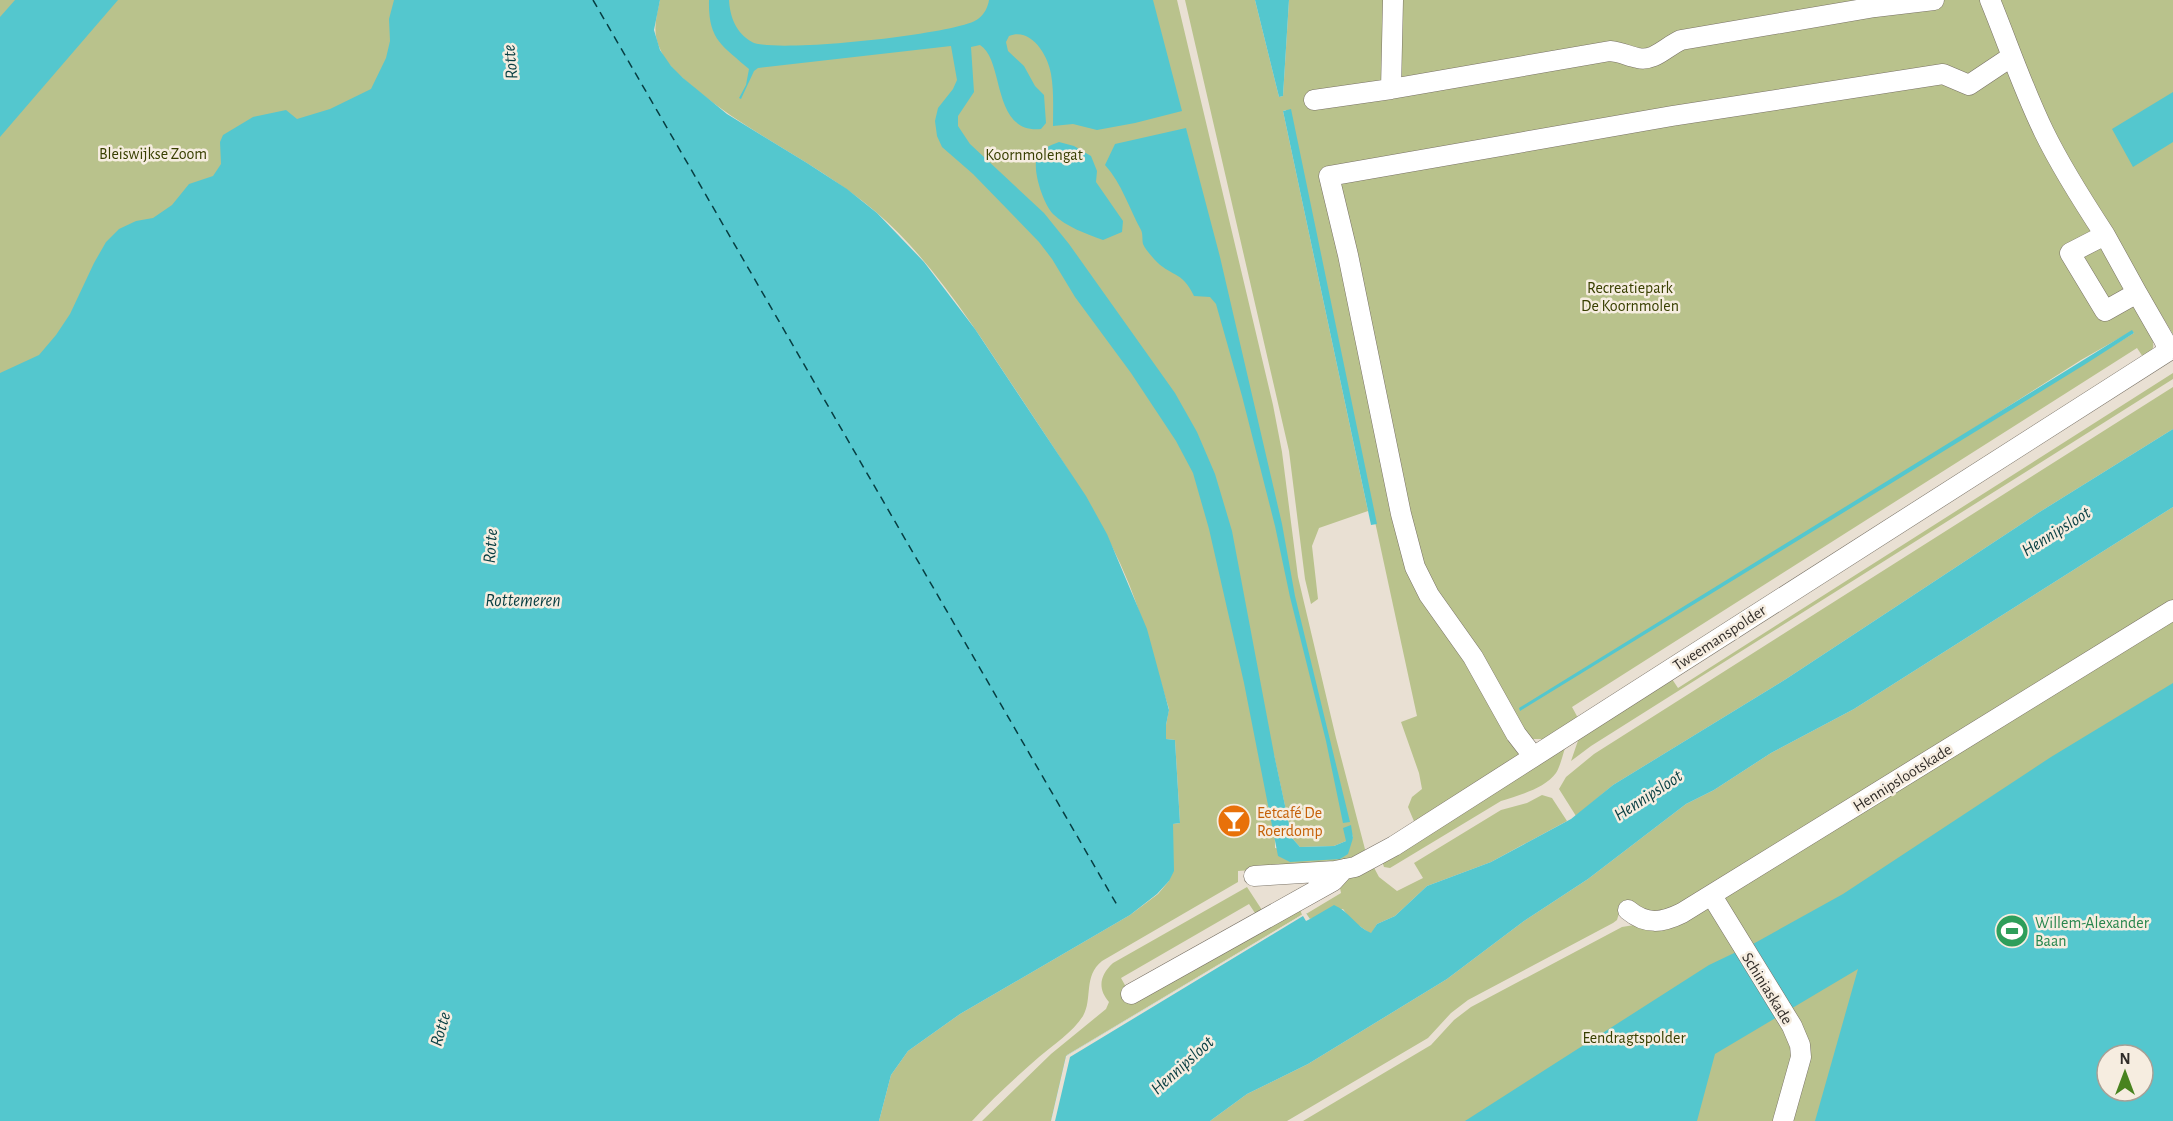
<svg xmlns="http://www.w3.org/2000/svg" width="2173" height="1121" viewBox="0 0 2173 1121" font-family="'Alegreya Sans',sans-serif">
  <style>
    .green { fill: #b9c28c; fill-rule: evenodd }
    .water { fill: #54c7ce; fill-rule: evenodd }
    .pier { fill: #e9e0d3 }
    .lines { fill: none; stroke-linecap: round; stroke-linejoin: round }
    .ferry { stroke: #073e42; stroke-width: 1.5; stroke-dasharray: 8 6; stroke-linecap: butt }
    .minor-casing { stroke: #797266; stroke-width: 21 }
    .minor { stroke: #fff; stroke-width: 20 }
    .labels { text-anchor: middle; stroke-width: 5; stroke-linejoin: round; paint-order: stroke }
    .park-label { font-size: 16px; fill: #383f00; stroke: #f6ede0 }
    .street-label { font-size: 16px; fill: #302c28; stroke: #f6ede0 }
    .food-label { font-size: 16px; fill: #c56008; stroke: #f6ede0; text-anchor: start }
    .leisure-label { font-size: 16px; fill: #27864d; stroke: #f6ede0; text-anchor: start }
    .water-label { font-size: 18px; font-style: italic; fill: #073e42; stroke: #f6ede0 }
  </style>
  <rect width="100%" height="100%" fill="#e9e0d3"/>
  <path class="green" d="M0,0H436L396,156L0,467Z
    M660,0H1177L1273,405L1282,452L1298,577L1336,738L1366,853L1343,863L1238,871V882L1102,961C1083,976 1093,999 1083,1016C1073,1032 1053,1045 1039,1057C1015,1078 993,1098 972,1121H879L891,1075L908,1051L960,1014L1130,915L1158,894L1169,881L1173,824L1180,823L1175,740L1166,739V725L1169,709C1156,668 1145,624 1129,584C1101,515 1059,456 1019,395C977,332 934,262 876,212C822,166 755,137 699,92C685,80 667,67 660,49C652,32 656,18 660,0ZM1274,755L1292,838L1300,847L1334,846L1346,841L1350,826L1353,838L1340,859L1275,848Z
    M1185,0H1255L1279,97L1283,96L1289,0H2173V334L2159,311C2157,318 2154,325 2153,332C2151,347 2159,347 2143,357L2137,348L1572,707L1578,718L1545,739H1527L1520,754L1416,826L1408,807L1412,797L1422,789L1419,773L1401,722L1417,716L1286,110L1283,111L1368,511L1319,528L1312,546L1318,599L1311,604L1305,579L1289,451ZM2132,331L2134,333L1866,497L2081,360Z
    M2173,373V379L1591,746L1571,761L1581,732L1670,676L1678,688Z
    M2173,387V429L2038,513L1786,679L1613,785L1576,816L1559,789L1566,777L1594,754Z
    M2173,507V1121H1303L1431,1045L1454,1020L1471,1007L1622,927L1634,925L1620,910L1617,920L1613,923L1468,1000L1451,1013L1428,1038L1287,1121H1210L1247,1094L1308,1064L1447,979L1524,921L1588,879L1686,804L1714,790L1771,753L1854,709ZM2107,1055H2143V1091H2107Z
    M1567,741C1564,750 1561,765 1556,773C1544,789 1519,795 1501,801L1390,868L1384,867L1381,858Z
    M1542,795L1552,798L1567,821L1491,862L1427,886L1395,916L1377,924L1371,934L1351,920L1343,909L1310,919L1306,914L1341,893L1339,883L1371,862L1379,877L1397,891L1423,878L1414,863L1501,810L1527,803Z
    M1247,887L1262,910L1255,913L1249,904L1121,978L1126,987L1297,906L1303,914L1067,1055L1051,1121H982L1051,1054L1106,1009L1109,1002C1097,988 1100,975 1113,963Z"/>
  <path class="water" d="M15,0H118L0,137V17Z
    M394,0H660L654,30L660,50L671,66L683,78L727,114L807,163L847,189L877,213L924,262L975,329L1086,496L1107,534L1147,629L1169,710L1166,725V739L1175,740L1180,823L1173,824L1174,871L1169,881L1157,894L1130,915L960,1014L908,1051L891,1075L879,1121H0V373L39,355L56,335L70,314L94,263L106,242L119,229L136,221L153,218L172,205L189,184L213,176L221,164L220,142L223,135L253,117L286,110L297,119L330,109L371,89L386,58L390,41L389,19Z
    M709,0H729C730,17 736,33 752,42C773,54 960,34 978,19C984,15 988,7 989,0H1153L1182,111L1135,123L1097,130L1073,124L1053,126C1053,109 1054,91 1051,74C1048,55 1031,27 1009,36L1006,42L1008,51L1024,66L1035,86L1044,95L1046,123L1041,129C991,134 1005,60 980,45L971,47L974,92L958,116V126L970,144L1044,213L1069,244L1175,393L1197,432L1215,474L1232,531L1274,754L1292,838L1300,847L1334,846L1346,841L1343,828L1351,825L1353,838L1348,854L1340,859L1290,862L1278,856L1244,683L1209,529L1193,473L1176,441L1131,373L1075,297L1052,259L1039,242L973,174L942,147L937,136L935,121L938,108L953,89L957,80L951,46L758,68L754,71L741,99L739,98L746,85L749,69C722,45 708,40 709,0Z
    M1255,0H1289L1283,96L1279,97Z
    M2173,92V142L2133,167L2112,129Z
    M1291,109L1377,524L1371,525L1283,111Z
    M1186,128L1220,257L1282,524L1295,596L1350,822L1343,823L1326,741L1290,597L1275,526L1242,396L1216,304L1210,297L1194,296C1182,270 1170,277 1154,259C1150,254 1145,249 1143,244C1142,239 1143,234 1141,230C1129,208 1122,184 1105,165L1115,144Z
    M1059,142L1074,146L1091,156L1097,171L1096,182L1123,221L1122,232L1103,240C1087,234 1066,227 1053,214C1044,205 1032,171 1037,158C1040,149 1051,145 1059,142Z
    M2132,330L2134,333L2084,365L1520,711L1519,708Z
    M2173,429V507L1854,709L1771,753L1714,790L1686,804L1588,879L1524,921L1447,979L1308,1064L1247,1094L1210,1121H1051L1066,1056L1306,913L1310,919L1334,905C1349,911 1356,927 1371,933L1377,924L1395,916L1427,886L1491,862L1571,819L1613,785L1786,679L2038,513Z
    M2173,683V1121H1815L1858,969L1715,1054L1697,1121H1465L1709,965L1753,944L1843,894L2051,757ZM2107,1055H2143V1091H2107Z"/>
  <path class="pier" d="M1304,910L1310,919L1306,921L1303,916L1070,1057L1055,1121H1051L1066,1056L1302,915L1301,912Z"/>
  <g class="lines">
    <path class="ferry" d="M593,0L1117,905"/>
    <defs>
      <path id="minor" d="M1990,0C2008,44 2023,89 2044,132C2061,167 2084,203 2105,235
        M1391,89L1610,51C1621,52 1628,56 1638,58C1654,62 1667,46 1681,40L1875,7L1934,0
        M1314,100L1391,89L1393,0
        M2137,293L2105,235L2070,253L2105,311L2137,293L2164,340L2168,350
        M1533,756L1516,734L1473,657L1429,595L1415,567L1401,514L1348,255L1329,176L1672,116L1943,74L1969,85L2011,57
        M1254,876L1335,871L1355,867L1394,846L2173,348
        M1712,896L1792,1026L1800,1045L1801,1057L1783,1121
        M1628,910C1646,925 1662,923 1682,913L2173,610
        M1131,994L1333,881L1344,869"/>
    </defs>
    <use href="#minor" class="minor-casing"/>
    <use href="#minor" class="minor"/>
  </g>
  <defs>
    <symbol id="bar-disc" viewBox="-11 -11 22 22"><circle r="9.5" fill="#e8710a" stroke="#f6ede0"/><path d="M-6-5H6L.8 .8V4.5H3.5V6h-7V4.5H-.8V.8Z" fill="#fff"/></symbol>
    <symbol id="stadium-disc" viewBox="-11 -11 22 22"><circle r="9.5" fill="#2e9e5b" stroke="#f6ede0"/><path d="M0-5a6.5 5 0 1 0 0 10a6.5 5 0 1 0 0-10ZM-3.5-1.8h7v3.6h-7Z" fill="#fff"/></symbol>
  </defs>
  <g fill-rule="evenodd">
    <use href="#bar-disc" x="1215" y="802" width="38" height="38"/>
    <use href="#stadium-disc" x="1993" y="912" width="38" height="38"/>
  </g>
  <g class="labels">
    <g class="park-label">
      <text x="153" y="159">Bleiswijkse Zoom</text>
      <text x="1034" y="160">Koornmolengat</text>
      <text x="1630" y="293">Recreatiepark<tspan x="1630" dy="18">De Koornmolen</tspan></text>
      <text x="1634" y="1043">Eendragtspolder</text>
    </g>
    <g class="street-label">
      <text transform="translate(1719 637) rotate(-33)" y="6">Tweemanspolder</text>
      <text transform="translate(1902 777) rotate(-32)" y="6">Hennipslootskade</text>
      <text transform="translate(1768 988) rotate(58)" y="6">Schiniaskade</text>
    </g>
    <g class="food-label">
      <text x="1257" y="818">Eetcafé De<tspan x="1257" dy="18">Roerdomp</tspan></text>
    </g>
    <g class="leisure-label">
      <text x="2035" y="928">Willem-Alexander<tspan x="2035" dy="18">Baan</tspan></text>
    </g>
    <g class="water-label">
      <text transform="translate(510 62) rotate(-95)" y="6">Rotte</text>
      <text transform="translate(2056 531) rotate(-32)" y="6">Hennipsloot</text>
      <text transform="translate(490 546) rotate(-86)" y="6">Rotte</text>
      <text x="523" y="606">Rottemeren</text>
      <text transform="translate(1648 795) rotate(-33)" y="6">Hennipsloot</text>
      <text transform="translate(440 1029) rotate(-74)" y="6">Rotte</text>
      <text transform="translate(1182 1065) rotate(-42)" y="6">Hennipsloot</text>
    </g>
  </g>
  <g transform="translate(2125 1073)"><circle r="28" fill="#f6ede0" stroke="#a7a096" stroke-width="1.5"/>
  <path d="M0-4.5L10 22L0 15L-10 22Z" fill="#48831f"/>
  <text y="-9" font-size="16" font-weight="bold" text-anchor="middle" fill="#302c28">N</text>
  </g>
</svg>
